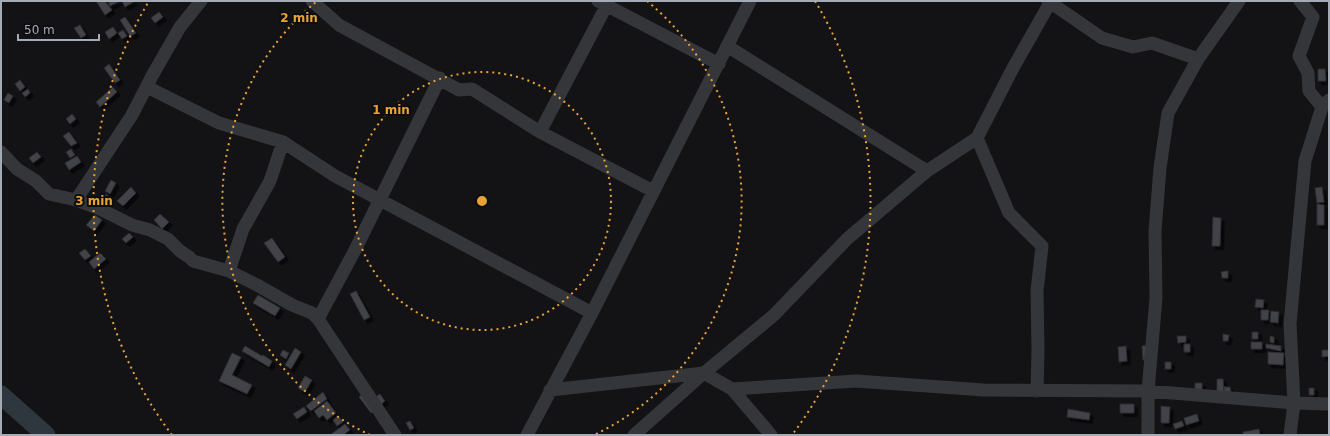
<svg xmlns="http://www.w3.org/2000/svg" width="1330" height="436" viewBox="0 0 1330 436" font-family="'DejaVu Sans',sans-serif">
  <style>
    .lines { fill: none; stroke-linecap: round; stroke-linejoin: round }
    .river { stroke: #2d373d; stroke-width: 19 }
    .building { fill: #424348; stroke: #2d2d31; filter: url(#shadow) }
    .minor { stroke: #34363a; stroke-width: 13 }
    .ring { fill: none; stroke: #e8a238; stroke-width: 2; stroke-dasharray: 2 4 }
    .centre { fill: #e8a238; stroke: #0e0e10; stroke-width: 2 }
    .ring-label { font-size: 12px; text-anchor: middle; font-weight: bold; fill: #e8a238; stroke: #0e0e10; stroke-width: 4; stroke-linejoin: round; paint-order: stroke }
  </style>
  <defs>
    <filter id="shadow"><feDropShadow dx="3.5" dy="3.5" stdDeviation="0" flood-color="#0009"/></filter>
  </defs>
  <rect width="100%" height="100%" fill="#131315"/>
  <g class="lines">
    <path class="river" d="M1,395L46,435"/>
  </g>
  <path class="building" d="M96,1H105L112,10L105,15Z
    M108,1H120L110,6Z
    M122,1H135L125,7Z
    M159,12L163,17L155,23L151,18Z
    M125,17L136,33L130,36L120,20Z
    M80,25L86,35L81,38L74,28Z
    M113,27L117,33L109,39L105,32Z
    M123,30L127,36L122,39L118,33Z
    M109,64L120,80L115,83L104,68Z
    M1318,69H1325L1326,81H1318Z
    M20,80L25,87L20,91L15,84Z
    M113,87L117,92L100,107L96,102Z
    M28,89L30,93L25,97L22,93Z
    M8,93L13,96L9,103L4,100Z
    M72,114L76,119L70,124L66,119Z
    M69,132L77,143L71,146L63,136Z
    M71,149L75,155L70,158L66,152Z
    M37,152L41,157L33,163L29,158Z
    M77,156L81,162L69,170L65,163Z
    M111,180L116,183L110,194L105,191Z
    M131,187L136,193L123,206L117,201Z
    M1322,187L1324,202L1317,203L1315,188Z
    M105,194L110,197L104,205L99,202Z
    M1317,204L1324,205V225H1317Z
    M160,214L169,222L162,229L154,220Z
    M95,215L102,220L94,231L86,225Z
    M1213,217L1221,218L1220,246H1212Z
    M129,233L133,237L126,243L122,239Z
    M272,238L285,257L278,262L264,243Z
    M85,249L91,256L85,260L79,253Z
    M100,253L106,259L94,269L89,262Z
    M1226,271H1228V278H1222L1221,272Z
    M356,291L370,317L364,320L350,294Z
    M258,295L280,308L275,316L253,303Z
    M1256,299L1264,300L1263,308L1255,307Z
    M1261,310H1269L1268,320H1261Z
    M1271,311L1279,312L1278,323L1270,322Z
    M1252,332H1258V339H1252Z
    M1223,334L1229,335L1228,341H1223Z
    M1177,336H1186V342L1178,343Z
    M1270,336L1274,337V343L1270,342Z
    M1251,342H1262V349H1251Z
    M1184,344H1190V352H1184Z
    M1266,344L1281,346V351L1266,348Z
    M1151,345L1152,359L1143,360L1142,346Z
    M245,346L262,356L263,355L272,361L269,367L242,351Z
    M1126,346L1127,361L1119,362L1118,347Z
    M295,348L301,352L291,369L285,365Z
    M283,350L289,353L286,359L280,355Z
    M1322,350H1329V356L1322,357Z
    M1268,352L1284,353L1283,365L1268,364Z
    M232,353L241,357L232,375L252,385L247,394L219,381Z
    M1165,362H1171V369H1165Z
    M305,376L312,380L305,392L298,388Z
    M1217,379H1223L1224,392H1217Z
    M1195,383H1202V392H1195Z
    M1224,387H1230L1231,392H1224Z
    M1309,388H1314V395H1309Z
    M323,392L327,399L311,411L306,406Z
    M364,393L376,409L371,413L359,397Z
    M380,394L385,401L380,405L374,398Z
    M327,401L336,413L327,420L323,415L319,418L314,411Z
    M1120,404H1134V413H1120Z
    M1161,406L1170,407L1169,423H1161Z
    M304,407L307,412L297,419L293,414Z
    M1068,409L1090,413L1089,420L1067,417Z
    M1197,414L1199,421L1186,425L1184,418Z
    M338,416L343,422L337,426L333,420Z
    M410,421L414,428L410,430L406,423Z
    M1182,421L1184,426L1175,429L1173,424Z
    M345,424L350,430L343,435H330Z
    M1259,429L1260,435H1243V432Z"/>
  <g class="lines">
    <path class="minor" d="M312,1L339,25L459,90L472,89L540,132L653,191
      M598,1L719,64
      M1048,1L1102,38L1133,47L1152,43L1198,59
      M1300,1L1313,17L1299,56L1308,73L1309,91L1322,107
      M727,46L927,171
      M147,87L219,123L283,142L335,176L592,313
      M540,132L609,1
      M977,138L1009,213L1042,246L1037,291L1038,351L1037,391
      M1,152L17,169L36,181L49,194L76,200L100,209L132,225L150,230L168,239L180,251L189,257L193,261L229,271L257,285L292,305L312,313L318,319L395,435
      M76,200L132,115L152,76L180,27L201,1
      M229,271L243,229L270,181L283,142
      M318,319L354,252L440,78
      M732,389L856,381L984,390L1148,391L1294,403L1329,404
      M550,390L704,373L732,389L771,435
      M527,435L592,313L750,1
      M634,435L704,373L774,315L847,239L927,171L977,138L1013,68L1051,1
      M1148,435V391L1156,298L1155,231L1160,168L1168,113L1198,59L1239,1
      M1290,435L1294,403L1290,324L1305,161L1322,107L1329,100"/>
  </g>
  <g class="ring">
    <circle cx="482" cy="201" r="129"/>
    <path d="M370 435A259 259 0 0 1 317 1M647 1A259 259 0 0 1 594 435"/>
    <path d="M172 435A388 388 0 0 1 149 1M815 1A388 388 0 0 1 792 435"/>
  </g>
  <circle cx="482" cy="201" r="6" class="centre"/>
  <g class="ring-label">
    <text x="299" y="22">2 min</text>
    <text x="391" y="114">1 min</text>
    <text x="94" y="205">3 min</text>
  </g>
  <rect width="1330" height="436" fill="none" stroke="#a5abb4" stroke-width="4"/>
  <path d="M18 34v6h81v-6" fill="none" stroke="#a5abb4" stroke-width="2"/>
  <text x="24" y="34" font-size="12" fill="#a5abb4" stroke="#0e0e10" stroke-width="3" paint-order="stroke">50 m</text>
</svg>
